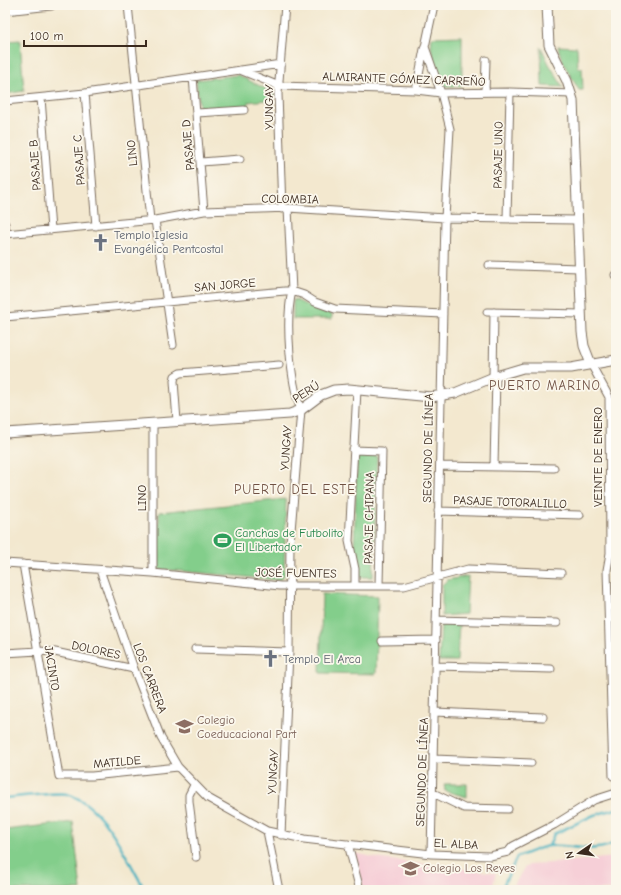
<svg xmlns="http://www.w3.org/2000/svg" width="621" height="895" viewBox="0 0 621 895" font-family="'Comic Neue',sans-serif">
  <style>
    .built { fill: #f6cfd7 }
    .green { fill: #83ce8b; stroke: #5f7c54 }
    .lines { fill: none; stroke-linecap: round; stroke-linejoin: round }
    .stream { stroke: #43b1c0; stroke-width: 2.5 }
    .minor-casing { stroke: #7b6c5c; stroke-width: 9 }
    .tertiary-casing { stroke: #7b6c5c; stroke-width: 11 }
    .minor { stroke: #fff; stroke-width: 7 }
    .tertiary { stroke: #fff; stroke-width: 9 }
    .labels { text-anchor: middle; stroke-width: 3.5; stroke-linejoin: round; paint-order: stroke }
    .street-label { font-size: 12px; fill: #3b2a1e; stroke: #fbf7ec }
    .worship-label { font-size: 12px; fill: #5b616d; stroke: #fbf7ec; text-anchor: start }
    .leisure-label { font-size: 12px; fill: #27864d; stroke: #fbf7ec; text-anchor: start }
    .education-label { font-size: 12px; fill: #785e54; stroke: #fbf7ec; text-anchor: start }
    .neighbourhood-label { font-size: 13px; letter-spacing: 1px; fill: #705143; stroke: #fbf7ec }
  </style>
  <rect width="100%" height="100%" fill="#fbf7ec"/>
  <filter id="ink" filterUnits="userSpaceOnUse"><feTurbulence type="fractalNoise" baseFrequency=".025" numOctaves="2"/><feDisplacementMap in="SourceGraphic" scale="8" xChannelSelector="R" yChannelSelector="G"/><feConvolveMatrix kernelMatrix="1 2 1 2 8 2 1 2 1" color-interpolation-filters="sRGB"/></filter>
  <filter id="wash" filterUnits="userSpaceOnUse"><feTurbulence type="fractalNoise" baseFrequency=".012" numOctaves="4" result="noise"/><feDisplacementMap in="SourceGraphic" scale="16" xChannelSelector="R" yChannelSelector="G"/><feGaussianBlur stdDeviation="0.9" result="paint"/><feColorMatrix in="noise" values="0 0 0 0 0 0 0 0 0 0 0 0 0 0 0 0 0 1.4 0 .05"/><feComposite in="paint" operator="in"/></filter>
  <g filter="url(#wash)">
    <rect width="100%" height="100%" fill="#f3e8cf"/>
    <path class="built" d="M355,853L382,859L496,873L492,890H364Z
      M616,857V890H511L524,868L529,865Z"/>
    <path class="green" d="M5,19L8,41L20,40L24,91L5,94Z
      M462,36V86H443L431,48L432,37Z
      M558,46L577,47L578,68H582L583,90H579C571,76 561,62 558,46Z
      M541,47L549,64L563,87L542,86Z
      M238,75L274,93V99L248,102L249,106L200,111L196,80Z
      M294,299L314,309L332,314V319H293V302Z
      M361,453L375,454L377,457L373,577H359V570L354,550L357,455Z
      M286,499L284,576L279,580L159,569V512Z
      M468,576L466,614L442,616V585L447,580Z
      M322,594L378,596L376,674L320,673Z
      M459,624L457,661H439L441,625Z
      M444,784H467V797L445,791Z
      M73,822L81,890H5V830Z"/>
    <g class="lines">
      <path class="stream" d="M5,798C16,797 60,792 67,794C105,805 126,858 145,890
        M549,846L554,834L594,815L616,809
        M501,890L517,857C527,854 539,847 549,846C573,844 594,855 616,842"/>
    </g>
  </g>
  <g filter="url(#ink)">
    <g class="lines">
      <defs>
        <path id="minor" d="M128,5L150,220
          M240,70L279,86L416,90L441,93L510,92L572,94
          M193,77L204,211
          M416,90L424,49
          M485,92L486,60
          M85,93L96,226
          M41,98L51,230
          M5,101L85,93L281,64
          M197,113L244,110
          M201,162L240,159
          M282,209L278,94L285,5
          M507,219L510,92
          M155,220L173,345
          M5,224L6,234
          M5,234L155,220L204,211L288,208L445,218L576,220
          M489,265L579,268
          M615,275H616
          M487,312L581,314
          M5,317L285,291H292L304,295L315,302L335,309L443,314
          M591,364L609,397L610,553L607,570L613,776
          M493,378L494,312
          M177,421L174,381L175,376L180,373L279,365
          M153,423V573
          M353,450L382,451L379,585
          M440,466L554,468
          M494,466L496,376
          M438,511L580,515
          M5,563L153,573L280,586H404L468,569L561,573
          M23,564L59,776H92L178,767
          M100,570L134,669L161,738L178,767L208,798L267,831L304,839L431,854L490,856L508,852L513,846L554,825L594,800L616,793
          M355,585V569L349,541L357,390
          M436,620L557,623
          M382,641L436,640
          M195,649L289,652
          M5,653L38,651L55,652L134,669
          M436,666L551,669
          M435,712L543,717
          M434,759L531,763
          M194,785L189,795V801L196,857
          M433,793L464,808L508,809
          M267,831L279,890
          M281,835L289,652L290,543L301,410C290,381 285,321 292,291L288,208
          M348,844L360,890
          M431,854L445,218L450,129L441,93L425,47L434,5"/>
        <path id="tertiary" d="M547,5L549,45L567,81L573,100L582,332L584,346L591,364
          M5,10L51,5
          M5,433L290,414L301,410L321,395L334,390L349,389L431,397L455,393L496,376L523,368H571L616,360"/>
      </defs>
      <use href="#minor" class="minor-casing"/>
      <use href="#tertiary" class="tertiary-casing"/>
      <use href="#minor" class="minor"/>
      <use href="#tertiary" class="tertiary"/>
    </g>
  </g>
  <defs>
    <symbol id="church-bare" viewBox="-9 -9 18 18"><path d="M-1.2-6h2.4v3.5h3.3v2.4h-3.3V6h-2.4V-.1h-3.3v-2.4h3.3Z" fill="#6b7280" stroke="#fbf7ec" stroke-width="2.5" paint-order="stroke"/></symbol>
    <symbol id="stadium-bare" viewBox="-9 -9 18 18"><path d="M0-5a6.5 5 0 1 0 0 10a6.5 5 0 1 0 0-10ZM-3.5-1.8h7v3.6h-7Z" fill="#2e9e5b" stroke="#fbf7ec" stroke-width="2.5" paint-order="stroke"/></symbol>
    <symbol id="school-bare" viewBox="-9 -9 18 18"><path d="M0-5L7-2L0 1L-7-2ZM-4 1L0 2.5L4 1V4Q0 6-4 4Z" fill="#8d6e63" stroke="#fbf7ec" stroke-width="2.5" paint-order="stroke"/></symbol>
  </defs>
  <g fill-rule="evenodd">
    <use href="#church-bare" x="88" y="230" width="25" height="25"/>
    <use href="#stadium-bare" x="210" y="528" width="25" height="25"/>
    <use href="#church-bare" x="258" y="646" width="25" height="25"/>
    <use href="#school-bare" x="172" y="714" width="25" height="25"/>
    <use href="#school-bare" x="398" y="856" width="25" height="25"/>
  </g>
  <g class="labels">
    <g class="street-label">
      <text transform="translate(404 79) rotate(2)" y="4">ALMIRANTE GÓMEZ CARREÑO</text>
      <text transform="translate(269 107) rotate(-90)" y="4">YUNGAY</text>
      <text transform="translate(188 145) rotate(-95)" y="4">PASAJE D</text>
      <text transform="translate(132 153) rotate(-96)" y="4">LINO</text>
      <text transform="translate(498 155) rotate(-89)" y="4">PASAJE UNO</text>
      <text transform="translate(79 160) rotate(-94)" y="4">PASAJE C</text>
      <text transform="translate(35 165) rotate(-94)" y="4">PASAJE B</text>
      <text transform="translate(290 199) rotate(1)" y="4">COLOMBIA</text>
      <text transform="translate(225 285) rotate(-5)" y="4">SAN JORGE</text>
      <text transform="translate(306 392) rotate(-32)" y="4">PERÚ</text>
      <text transform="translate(286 448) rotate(-86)" y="4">YUNGAY</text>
      <text transform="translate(428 448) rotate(-89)" y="4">SEGUNDO DE LÍNEA</text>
      <text transform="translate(598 457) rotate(-90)" y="4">VEINTE DE ENERO</text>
      <text transform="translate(142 498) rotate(-90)" y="4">LINO</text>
      <text transform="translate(510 502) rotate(2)" y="4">PASAJE TOTORALILLO</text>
      <text transform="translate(369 518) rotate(-89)" y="4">PASAJE CHIPANA</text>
      <text transform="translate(296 573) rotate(1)" y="4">JOSÉ FUENTES</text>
      <text transform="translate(96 650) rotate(12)" y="4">DOLORES</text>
      <text transform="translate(52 668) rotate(81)" y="4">JACINTO</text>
      <text transform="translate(150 678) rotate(69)" y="4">LOS CARRERA</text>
      <text transform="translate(117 762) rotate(-5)" y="4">MATILDE</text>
      <text transform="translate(273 772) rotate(-87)" y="4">YUNGAY</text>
      <text transform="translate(422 772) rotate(-88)" y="4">SEGUNDO DE LÍNEA</text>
      <text transform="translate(456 844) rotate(3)" y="4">EL ALBA</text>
    </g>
    <g class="worship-label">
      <text x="114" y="239">Templo Iglesia<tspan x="114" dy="14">Evangélica Pentcostal</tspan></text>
      <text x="283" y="663">Templo El Arca</text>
    </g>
    <g class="leisure-label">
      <text x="235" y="537">Canchas de Futbolito<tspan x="235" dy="14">El Libertador</tspan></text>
    </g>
    <g class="education-label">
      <text x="197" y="724">Colegio<tspan x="197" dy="14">Coeducacional Part</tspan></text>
      <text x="423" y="872">Colegio Los Reyes</text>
    </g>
    <g class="neighbourhood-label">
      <text x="545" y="390">PUERTO MARINO</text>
      <text x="295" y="494">PUERTO DEL ESTE</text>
    </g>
  </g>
  <rect width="621" height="895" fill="none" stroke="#fbf7ec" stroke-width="20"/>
  <g transform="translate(579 853) rotate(257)" stroke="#fbf7ec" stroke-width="3" paint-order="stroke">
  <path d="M0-3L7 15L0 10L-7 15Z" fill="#3b2a1e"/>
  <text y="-6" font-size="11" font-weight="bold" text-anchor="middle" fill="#3b2a1e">N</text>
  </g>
  <path d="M24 40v6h122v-6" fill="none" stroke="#3b2a1e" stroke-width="2"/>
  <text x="30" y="40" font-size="12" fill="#3b2a1e" stroke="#fbf7ec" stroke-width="3" paint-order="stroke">100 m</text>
</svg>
